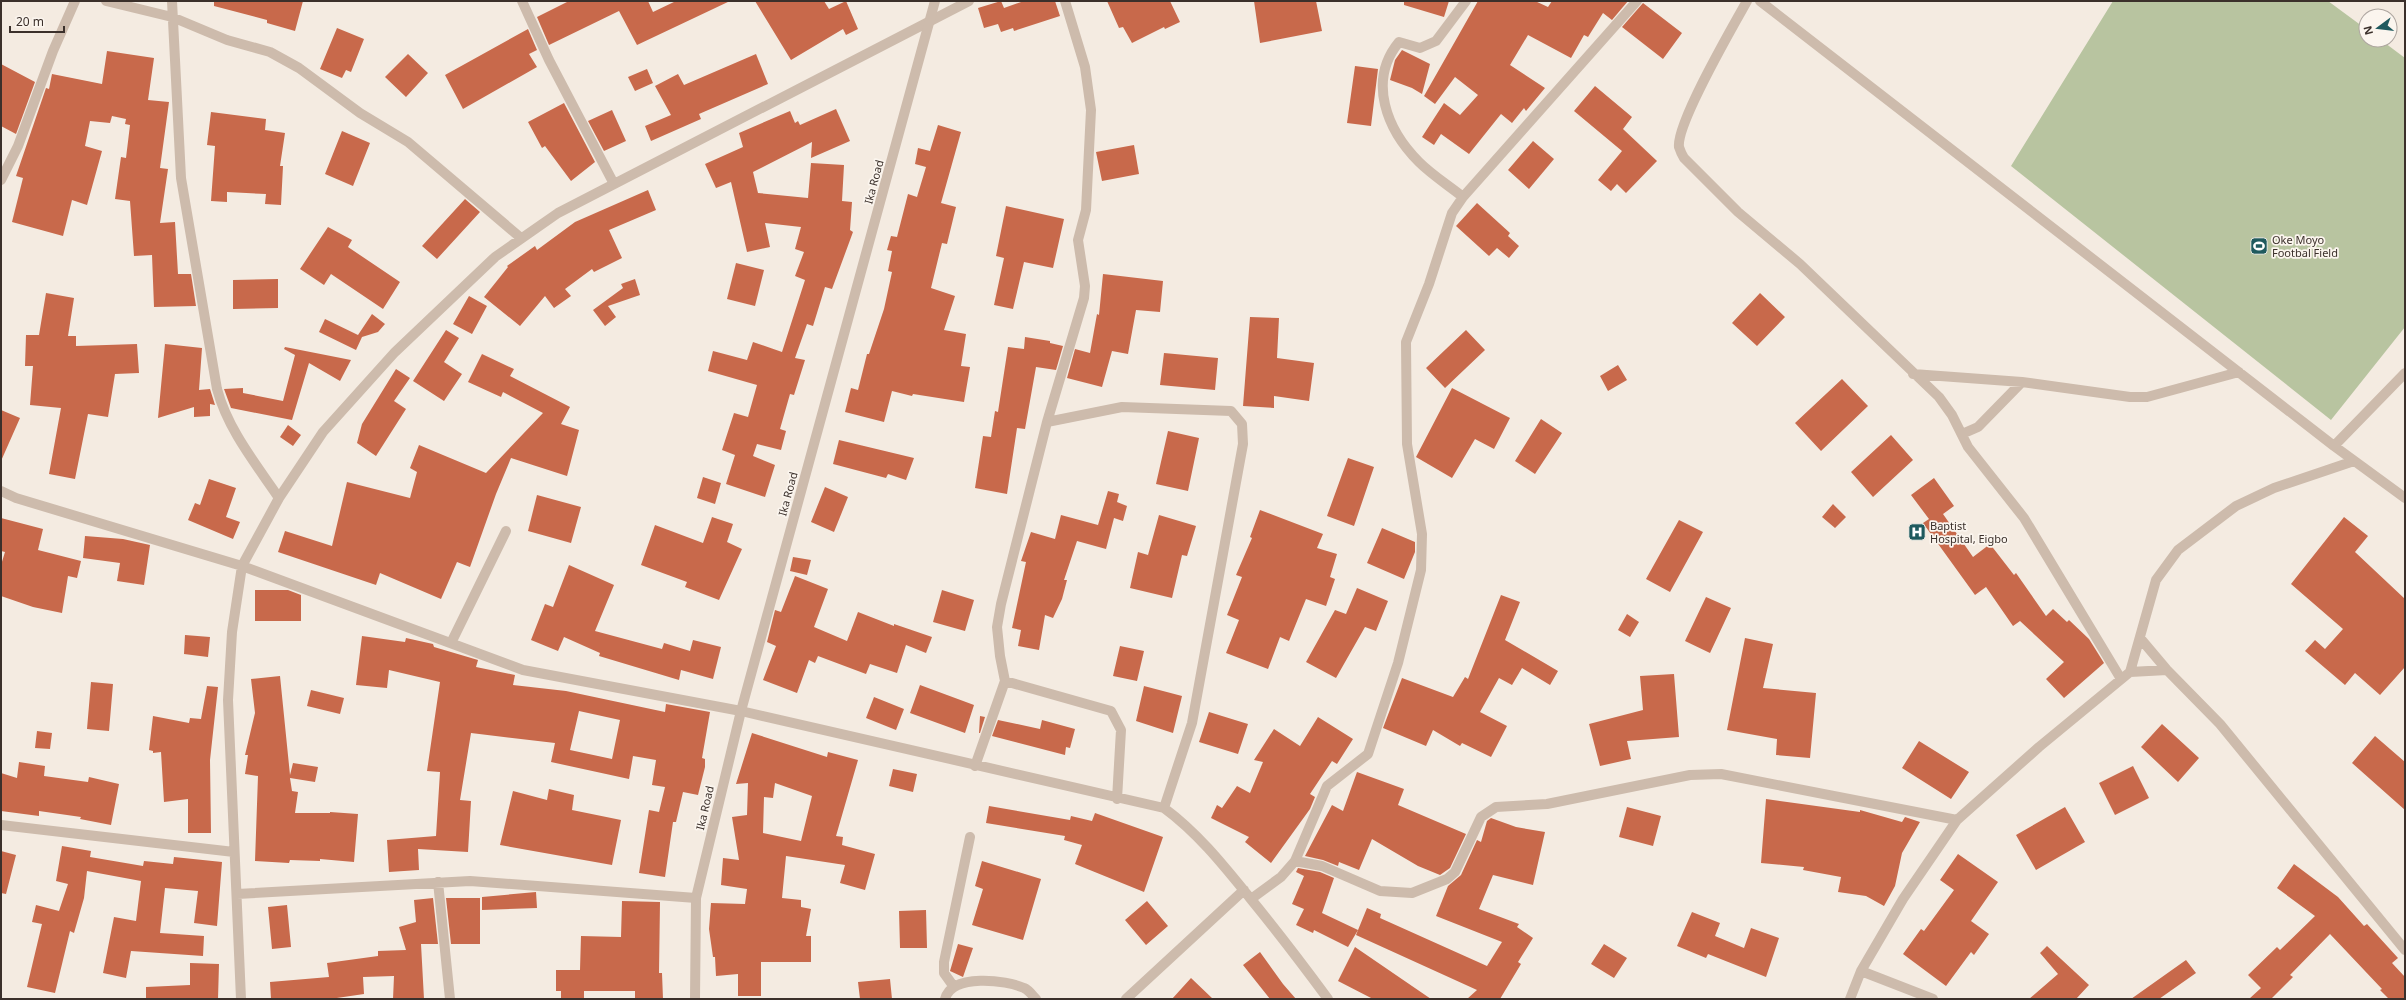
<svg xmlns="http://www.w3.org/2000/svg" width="2406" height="1000" viewBox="0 0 2406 1000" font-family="'Noto Sans',sans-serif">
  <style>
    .green { fill: #b8c4a0 }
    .building { fill: #c8694b; fill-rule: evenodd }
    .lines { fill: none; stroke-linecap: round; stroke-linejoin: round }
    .minor { stroke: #cdbbac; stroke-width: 10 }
    .tertiary { stroke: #cdbbac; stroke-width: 10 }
    .labels { text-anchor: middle; stroke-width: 3.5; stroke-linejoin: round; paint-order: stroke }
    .street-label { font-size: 11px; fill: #3b302b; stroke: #fbf5ee }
    .poi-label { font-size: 11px; fill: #3b302b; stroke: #fbf5ee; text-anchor: start }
  </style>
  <rect width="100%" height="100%" fill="#f4ebe1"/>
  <path class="green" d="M2113,1H2328L2366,29V40H2381L2405,58V327L2331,420L2011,166Z"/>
  <path class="building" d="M214,1H303L295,31L267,23V20L214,6Z
    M569,1H648L653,12L676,1H730L637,45L619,11L549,45L537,17Z
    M755,1H824L829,9L846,1L858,29L846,35L843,29L791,60Z
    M1001,1L1004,8L1024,1H1055L1060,16L1014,31L1013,28L1001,32L998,24L984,28L978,8Z
    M1107,1H1170L1180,22L1165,29L1164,27L1132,43L1123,27L1119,28Z
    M1254,1H1316L1322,31L1260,43Z
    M1404,1H1449L1444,17L1404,5Z
    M1478,1H1535L1548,7L1552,1H1628L1612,20L1603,13L1588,37L1584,35L1571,58L1528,35L1510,65L1545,88L1526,111L1524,108L1512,123L1501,114L1469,154L1441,134L1434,145L1422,137L1444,103L1460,115L1478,95L1455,77L1435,104L1424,96Z
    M1643,3L1682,33L1663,59L1622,27Z
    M337,28L364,39L351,72L346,70L342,78L320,69Z
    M528,29L537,50L529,54L537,67L463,109L445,75Z
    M1402,50L1430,64L1422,94L1412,88L1390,80L1395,60Z
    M107,51L154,58L148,100L169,102L160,168L168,169L160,223L175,222L178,274H191L196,306L154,307L152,255L134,256L130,201L115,199L121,157L126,158L130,125L125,124L126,119L112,116L110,123L90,121L85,146L102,151L87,205L72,200L63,236L12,222L23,178L16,176L46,88L49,89L52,74L102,84Z
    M408,54L428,73L406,97L385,77Z
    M756,54L768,84L699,114L701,119L651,141L645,126L671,115L655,86L678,74L684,85Z
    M1,64L35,82L16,134L1,126Z
    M1355,66L1378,69L1371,126L1347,123Z
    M647,69L653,83L635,91L628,77Z
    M1595,86L1632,117L1623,129L1657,161L1626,193L1617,184L1611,191L1598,180L1622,151L1574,111Z
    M564,103L595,162L571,181L545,146L542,148L528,122Z
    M836,109L850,141L811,158L812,142L753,172L758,193L808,198L811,163L844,165L842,201L852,202L850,230L853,232L832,289L825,287L813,326L807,324L795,358L805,360L794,395L790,394L780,429L786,431L781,450L757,444L753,456L775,465L765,497L726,484L735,455L722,450L734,413L748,417L757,385L708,371L713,351L747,360L753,342L782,352L805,280L795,276L804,252L795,249L801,227L765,223L770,247L747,252L731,182L716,188L705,164L743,147L739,133L790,111L795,123L798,121L800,125Z
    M612,110L626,141L604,151L588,121Z
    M211,112L266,119L265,130L285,133L280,166H283L281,205L265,204L266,194L227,192V202L211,201L215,146L207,145Z
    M938,125L961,132L941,203L956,207L947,244L942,243L931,288L955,296L944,330L966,334L961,366L970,367L964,402L913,394L912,396L892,391L884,422L845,412L851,388L858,390L867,354H869L884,309L892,272L888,271L892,251L887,250L891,236L897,237L908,194L917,197L926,167L915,164L918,148L930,151Z
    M342,131L370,143L353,186L325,174Z
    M1533,141L1554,159L1529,189L1508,170Z
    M1134,145L1139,174L1102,181L1096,152Z
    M648,190L656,210L609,230L622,258L594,272L592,269L565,289L571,296L554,308L545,296L520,326L484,297L508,267L507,266L535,246L537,250L575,222Z
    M465,199L480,212L437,259L422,246Z
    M1477,203L1510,233L1508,236L1519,246L1509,258L1497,248L1489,256L1456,226Z
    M1006,206L1064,219L1053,268L1024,262L1013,309L994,305L1004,258L996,256Z
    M328,227L352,240L348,247L400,282L383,309L331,274L324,285L300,269Z
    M736,263L764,270L755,306L727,299Z
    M1103,274L1163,281L1160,312L1136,310L1128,354L1112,351L1102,387L1067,378L1075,349L1090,353L1097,314L1099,315Z
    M278,279V308L233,309V280Z
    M635,279L640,295L608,306L616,317L605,326L593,310L623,288L621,284Z
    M46,293L74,298L68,336H76V346L137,344L139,373L115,374L108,417L88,414L75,479L49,474L61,408L30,405L33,366H25L26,335H39Z
    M1760,293L1785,317L1757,346L1732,323Z
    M469,296L487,306L472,334L453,324Z
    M372,314L385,324L378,332L362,337L356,350L319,332L325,319L358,335Z
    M1250,317L1279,318L1277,358L1314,363L1309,401L1274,396V408L1243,406Z
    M446,330L459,338L444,362L462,374L444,401L413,381Z
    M1466,330L1485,350L1445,388L1426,368Z
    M1025,337L1050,341V343L1063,346L1056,370L1036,367L1025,429L1017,428L1007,494L975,488L983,436L991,437L995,411L998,412L1008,347L1024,349Z
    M165,344L202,348L199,390L210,389L215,405L210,404V416L194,417V407L158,418Z
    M285,347L351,360L340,381L309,363L292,420L231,408L224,389L243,388V393L283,401L295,355L284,349Z
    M1164,353L1218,358L1215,390L1160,385Z
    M482,354L514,369L510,376L570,407L561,424L579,430L567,476L511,458L496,494L470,567L457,562L441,599L380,573L376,585L278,552L285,531L332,546L347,482L410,498L417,472L410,468L419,445L486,473L543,413L503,392L501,397L468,382Z
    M1618,365L1627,380L1608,391L1600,376Z
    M396,369L410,378L394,401L406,409L376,456L357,443L362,424Z
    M1842,379L1868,406L1821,451L1795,423Z
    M1452,388L1510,418L1494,449L1475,439L1452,478L1416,457Z
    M1,410L20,418L1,461Z
    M1541,419L1562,433L1535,474L1515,461Z
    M288,425L301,435L293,446L280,437Z
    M1168,431L1199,438L1188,491L1156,484Z
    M1891,435L1913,460L1873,497L1851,472Z
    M839,440L914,458L906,480L888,474L886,478L833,464Z
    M1348,458L1374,467L1354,526L1327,516Z
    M703,477L721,483L715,504L697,498Z
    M1934,478L1954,506L1943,514L1973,557L1990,544L2014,575L2016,573L2046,616L2053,609L2067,622L2069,620L2089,639L2104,663L2064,698L2046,679L2064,662L2020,621L2013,626L1986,587L1975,595L1923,523L1929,519L1911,495Z
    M209,479L236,488L226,517L240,522L233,539L188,520L195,503L200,505Z
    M825,487L848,497L834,532L811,522Z
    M1108,491L1119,494L1117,502L1127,506L1123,521L1114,518L1106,549L1077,541L1064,580H1067L1062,599L1053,618L1045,615L1039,650L1018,646L1021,630L1012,628L1026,562L1021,561L1031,532L1055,539L1061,515L1098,525Z
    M537,495L581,507L571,543L528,531Z
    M1833,504L1846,517L1835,528L1822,517Z
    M1260,510L1323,534L1317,548L1337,554L1330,577L1335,579L1326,606L1306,599L1289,641L1280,637L1268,669L1226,653L1239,620L1227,615L1242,577L1236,575L1252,538L1250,537Z
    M1159,515L1196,526L1187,556L1182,555L1172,598L1130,588L1138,552L1148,555Z
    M712,517L733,524L727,542L742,549L719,600L685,587L687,582L641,565L655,525L703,543Z
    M2344,517L2368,536L2355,552L2405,599V667L2380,695L2355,673L2345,685L2305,651L2315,640L2325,649L2343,629L2291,584Z
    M1,518L43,529L38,550L81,561L77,578L68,576L62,613L33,607L1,596V565L5,552L1,551Z
    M1679,520L1703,532L1670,592L1646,579Z
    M1382,528L1415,542V552L1404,579L1367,563Z
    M85,536L123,539L150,545L144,585L117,581L120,563L83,558Z
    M793,557L811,560L807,575L790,571Z
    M569,565L614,585L595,631L662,649L664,643L690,651L693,640L721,647L713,679L681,670L679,680L599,656L600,653L564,637L558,651L531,640L545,604L553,607Z
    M795,576L828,589L814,627L847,641L858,612L894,626V624L932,637L926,653L906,645L897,673L870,664L866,674L818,656L815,663L809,660L797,693L763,680L776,646L767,642L775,610L781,612Z
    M1357,588L1388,601L1376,631L1365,627L1336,678L1306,662L1335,610L1346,614Z
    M255,590H288L301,595V621H255Z
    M942,590L974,600L965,631L933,622Z
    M1501,595L1520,602L1505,640L1558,671L1550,685L1522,668L1512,685L1499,678L1480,712L1507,726L1491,757L1462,743L1460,746L1433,730L1426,746L1383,728L1402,678L1453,697L1465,677L1468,679Z
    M1706,597L1731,608L1710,653L1685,641Z
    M1627,614L1639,622L1630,637L1618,630Z
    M185,635L210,637L208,657L184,654Z
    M362,636L405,642L406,638L433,644L434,647L478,660L476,667L515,675L513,685L566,691L665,712L666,704L710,712L702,758L705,759V767L698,795L683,792L676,822H673L665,877L639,873L649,810L659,812L665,787L652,785L656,760L633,756L629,779L551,762L555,743L471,733L460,800L471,801L468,852L418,849L419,870L389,872L387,840L436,836L440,772L427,771L440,682L389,670L387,688L356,685ZM579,711L620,720L612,759L570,750Z
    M1745,638L1773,644L1763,688L1816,693L1810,758L1776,755L1777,739L1727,730Z
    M1120,646L1144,651L1137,681L1113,676Z
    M1674,674L1679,737L1627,741L1631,759L1600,766L1589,724L1643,710L1640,676Z
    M280,676L290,775L293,763L318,767L315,782L290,778L292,791L298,792L295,813H330V812L358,814L354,862L320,859V861L290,860L289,863L255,861L258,776L245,774L248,755H245L255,713L251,679Z
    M91,682L113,684L109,731L87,729Z
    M920,685L974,705L965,733L910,713Z
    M207,686L218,687L210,760L211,833H188V799L164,802L161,752L153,753V751L149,750L153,716L189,723L190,718L201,719Z
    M1144,686L1182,696L1173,733L1136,721Z
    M311,690L344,698L340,714L307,706Z
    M874,697L904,709L896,730L866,718Z
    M1209,712L1248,724L1238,754L1199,742Z
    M980,716L985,717L980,733H979Z
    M1318,717L1353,739L1337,764L1332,761L1310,794L1315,797L1310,809L1271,863L1245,842L1249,837L1211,818L1217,805L1222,808L1237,786L1250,793L1263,762L1254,760L1274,729L1300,746Z
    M998,720L1040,729L1042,720L1075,729L1070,748L1066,747L1065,755L992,736Z
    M2162,724L2199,758L2178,782L2141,747Z
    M37,731L52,733L50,749L35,748Z
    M752,733L827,757L828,752L858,760L836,836L843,837L842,845L875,854L865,890L840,883L845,865L786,856L782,898L801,900V907L811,909L806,936H811V962H761V996H738V974L716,976L715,957H713L709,929L711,903L745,904L747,889L721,885L723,858L739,860L732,817L747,815L748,783L736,784ZM775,783L812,796L801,841L763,833L764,797L773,798Z
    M2375,736L2405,762V810L2352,763Z
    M1919,741L1969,772L1951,799L1902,768Z
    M19,762L45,766L44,776L88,782L89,777L119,784L111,825L80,819L81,817L39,811V816L1,811V773L17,778Z
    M2133,766L2149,798L2115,815L2099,783Z
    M893,769L917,774L913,792L889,786Z
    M1357,772L1404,789L1398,805L1466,834L1450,868L1440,875L1418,866L1372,839L1359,870L1339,862L1338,866L1323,860L1305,856L1332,805L1343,811Z
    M549,789L574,795L572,810L621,820L612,865L500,845L513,791L547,800Z
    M1766,799L1860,812V810L1902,822L1905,817L1920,822L1902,853L1895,886L1884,906L1866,896L1838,892L1841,877L1803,870L1804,867L1761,863Z
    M989,806L1070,820L1071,816L1092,821L1095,813L1163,837L1144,892L1075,864L1082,845L1064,840L1065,836L986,823Z
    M1627,807L1661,816L1653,846L1619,837Z
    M2065,807L2085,842L2036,870L2016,835Z
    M1491,818L1516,827L1545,832L1533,885L1493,875L1479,909L1519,924L1517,927L1533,938L1518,962L1521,964L1500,999H1467L1477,990L1356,935L1367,908L1381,914L1380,918L1487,966L1502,942L1436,916L1448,886L1461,875L1477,840L1481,842L1487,821Z
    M62,846L91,851L90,857L143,866L144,861L173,864L174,857L222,862L217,926L194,923L198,891L165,888L160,933L204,936L203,956L131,951L126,978L103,973L114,917L136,921L141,881L87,871L84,898L74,933L70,931L55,993L27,987L42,924L32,922L36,905L59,911L68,884L56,881Z
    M1,851L16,855L6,894L1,893Z
    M1958,854L1998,882L1971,921L1989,934L1974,955L1971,952L1946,986L1903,954L1921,929L1924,931L1954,890L1940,880Z
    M982,861L1041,879L1023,940L972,925L983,889L975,886Z
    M2294,864L2338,897L2364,926L2367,924L2398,958L2392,963L2405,977V999H2389L2380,990L2382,989L2330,934L2290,975L2293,977L2271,999H2249L2261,988L2248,975L2277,947L2280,950L2315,916L2277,888Z
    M1298,868L1320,872L1334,878L1322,913L1358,930L1348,947L1314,930L1313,933L1296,925L1304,909L1292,904L1304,876L1296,872Z
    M536,892L537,908L482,910V897Z
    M433,898L438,944H421L424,999H393L394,976L363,977L364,994L330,999H271L270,982L329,977L327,963L378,956V951L406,950L399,927L416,922L414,900Z
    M446,898H480V944H451Z
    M622,901L660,902L659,973H662L663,999H635V991H584V999H561V991H556V970H580L581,936L621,937Z
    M1147,901L1168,926L1146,945L1125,920Z
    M287,905L291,947L272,949L268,907Z
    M926,910L927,948H900L899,911Z
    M1692,912L1720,923L1715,936L1744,948L1751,928L1779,938L1766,977L1708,954L1706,958L1677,946Z
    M958,944L973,948L963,977L950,971Z
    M1604,944L1627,958L1614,978L1591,964Z
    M2047,946L2089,985L2076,999H2029L2058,974L2040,953Z
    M1355,947L1431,999H1373L1338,981Z
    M1260,952L1283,984L1296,999H1270L1243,965Z
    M2186,960L2196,973L2159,999H2131Z
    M190,963L219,964L218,999H146V987L190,985Z
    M1191,978L1213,999H1172Z
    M890,979L892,999H860L858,982Z"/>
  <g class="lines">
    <path class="minor" d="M106,1L172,17L227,40L270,52L299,68L360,113L408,142L521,238
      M172,1L181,178L217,389C228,430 256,464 279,498
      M522,1L549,60L614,184
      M1747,1C1733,26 1676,124 1679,147C1680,150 1682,155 1684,158L1738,212L1800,264L1939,397L1952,415L1968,447L2024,518L2121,679
      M1760,1L2334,446L2405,498
      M1,180L18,146L53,51L75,1
      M1463,197C1448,185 1432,175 1419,162C1387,130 1367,81 1399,42L1420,48L1436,41L1466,1
      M1913,374L2022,382L2130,397H2147L2239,372
      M1047,422L1122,407L1231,411L1242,424L1243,444L1192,723L1164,808
      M1962,434L1978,427L2022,382
      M2334,446L2405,373
      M1,491L16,498L242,566L523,670L741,711L1164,808C1198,833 1224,866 1250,898C1277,931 1303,965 1328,999
      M2140,638L2167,670L2220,724L2405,950
      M451,643L506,531
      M2130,672L2156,580L2178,550L2236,506L2274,488L2354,461
      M1005,681L1111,711L1121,730L1117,799
      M975,766L1005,681L1000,656L997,627L1001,604L1047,422L1084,298L1085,286L1078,240L1086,210L1091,110L1085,67L1065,1
      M1,825L234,852
      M1295,861L1322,866L1380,891L1412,893L1447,879L1455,872L1481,817L1496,807L1547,804L1690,775L1721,774L1957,820
      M438,882L450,999
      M237,894L470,881L696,898
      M1251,899L1281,877L1295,861L1327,786L1368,754L1398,663L1421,570L1422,534L1407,444L1406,342L1429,284L1452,213L1463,197L1637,1
      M1861,971L1933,999
      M954,987L944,973V962L970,837
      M241,999L228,700L232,632L242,566L279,498L323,432L395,352L495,257L558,213L969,1
      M945,999C952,973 1006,980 1024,988C1029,990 1033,996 1036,999
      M1126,999L1244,890
      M1850,999L1861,971L1903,899L1957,820L2039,747L2130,672L2167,670"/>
    <path class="tertiary" d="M695,999L696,898L741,711L935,1"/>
  </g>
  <defs>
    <symbol id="stadium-square" viewBox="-11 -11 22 22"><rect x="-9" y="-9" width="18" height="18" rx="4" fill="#1f5a5e" stroke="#fbf5ee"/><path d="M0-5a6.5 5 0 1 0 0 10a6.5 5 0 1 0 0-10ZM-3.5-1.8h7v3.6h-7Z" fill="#fff"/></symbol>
    <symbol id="hospital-square" viewBox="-11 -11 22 22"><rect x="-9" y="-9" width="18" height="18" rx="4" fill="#1f5a5e" stroke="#fbf5ee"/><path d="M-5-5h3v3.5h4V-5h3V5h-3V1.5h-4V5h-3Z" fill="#fff"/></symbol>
  </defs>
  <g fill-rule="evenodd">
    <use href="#stadium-square" x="2249" y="236" width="20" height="20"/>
    <use href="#hospital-square" x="1907" y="522" width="20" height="20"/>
  </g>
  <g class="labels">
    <g class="street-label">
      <text transform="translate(874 182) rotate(-75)" y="4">Ika Road</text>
      <text transform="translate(788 494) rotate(-75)" y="4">Ika Road</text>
      <text transform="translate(705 808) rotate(-77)" y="4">Ika Road</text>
    </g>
    <g class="poi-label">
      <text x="2272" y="244">Oke Moyo<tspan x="2272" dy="13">Footbal Field</tspan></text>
      <text x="1930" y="530">Baptist<tspan x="1930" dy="13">Hospital, Eigbo</tspan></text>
    </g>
  </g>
  <rect width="2406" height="1000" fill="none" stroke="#3b302b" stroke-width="4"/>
  <g transform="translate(2378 28) rotate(255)"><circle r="19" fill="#fbf5ee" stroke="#aea6a0"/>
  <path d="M0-3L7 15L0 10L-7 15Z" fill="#1f5a5e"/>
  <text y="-6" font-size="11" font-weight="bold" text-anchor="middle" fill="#3b302b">N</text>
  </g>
  <path d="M10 26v6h54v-6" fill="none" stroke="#3b302b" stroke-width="2"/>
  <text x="16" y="26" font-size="12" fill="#3b302b" stroke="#fbf5ee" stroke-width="3" paint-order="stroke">20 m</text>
</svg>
